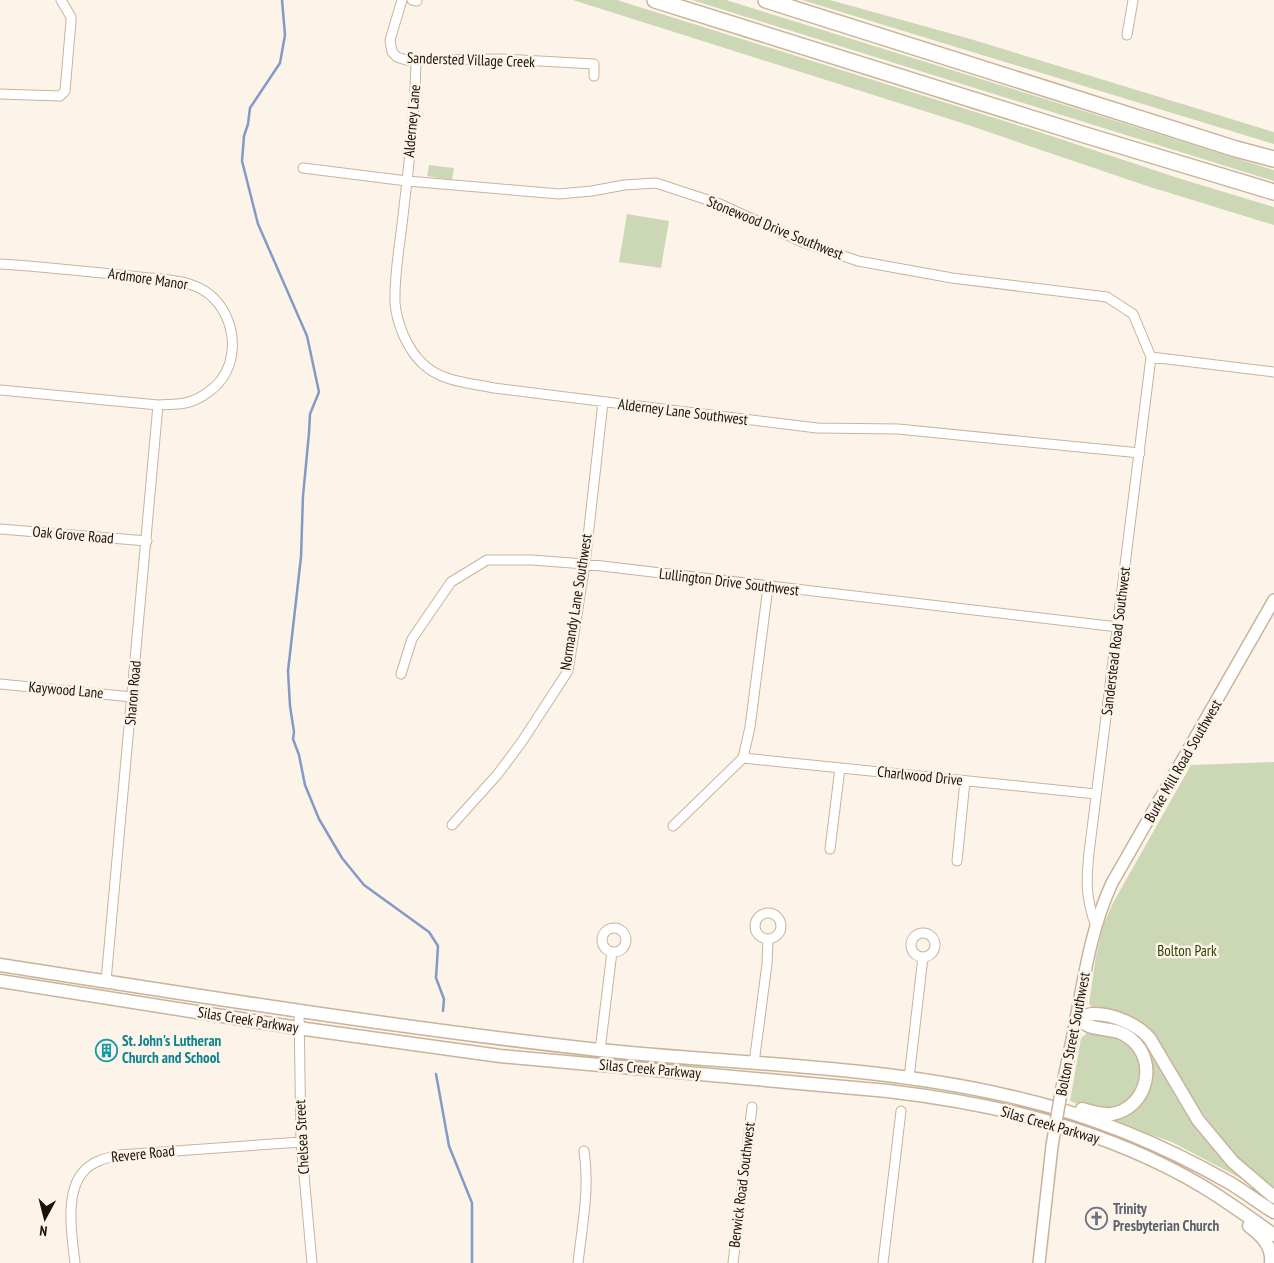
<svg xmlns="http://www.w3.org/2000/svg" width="1274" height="1263" viewBox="0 0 1274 1263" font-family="'PT Sans Narrow',sans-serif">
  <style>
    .green { fill: #ccd7b5 }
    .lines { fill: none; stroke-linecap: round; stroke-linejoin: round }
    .stream { stroke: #849ac6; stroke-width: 2.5 }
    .street-casing { stroke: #c9b39b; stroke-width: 11 }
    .secondary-casing { stroke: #c9b39b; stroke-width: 14 }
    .primary-casing { stroke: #c9b39b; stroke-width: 15 }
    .highway-casing { stroke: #c9b39b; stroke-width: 18 }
    .street { stroke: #fff; stroke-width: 9 }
    .secondary { stroke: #fff; stroke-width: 11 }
    .primary { stroke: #fff; stroke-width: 12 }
    .highway { stroke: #fff; stroke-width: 15 }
    .secondary-bridge-casing { stroke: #c9b39b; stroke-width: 14; stroke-linecap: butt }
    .secondary-bridge { stroke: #fff; stroke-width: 11 }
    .labels { text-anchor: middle; stroke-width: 5; stroke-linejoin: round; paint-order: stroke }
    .street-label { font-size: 15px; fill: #1a1209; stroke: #fdf4e9 }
    .park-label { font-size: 15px; fill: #323f04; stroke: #fdf4e9 }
    .culture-label { font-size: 15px; font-weight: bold; fill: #0d838f; stroke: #fdf4e9; text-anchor: start }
    .worship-label { font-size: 15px; font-weight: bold; fill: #5b616d; stroke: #fdf4e9; text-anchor: start }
  </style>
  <rect width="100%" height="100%" fill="#fdf4e9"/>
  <path class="green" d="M573,0H617L1030,129L1178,178L1274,207V225L1147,186L962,123Z
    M692,0H726L1274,170V181Z
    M802,0H830L967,38L1274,132V144Z
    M429,165L454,168L452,180L427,176Z
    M627,214L669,221L661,268L619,262Z
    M1274,762V1191L1244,1164L1212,1127L1189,1094L1152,1033L1095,1009L1089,1004L1096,956L1103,926L1114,901L1191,765Z
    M1088,1032C1093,1032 1099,1031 1103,1032C1108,1033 1129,1042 1131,1045C1147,1064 1143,1097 1119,1107C1106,1113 1082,1106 1070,1101L1081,1038Z
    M1150,1046L1240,1175L1242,1179L1172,1142L1101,1118L1137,1105L1144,1049Z"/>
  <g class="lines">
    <path class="stream" d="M282,0L285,35L280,63L250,108L248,124L244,136L242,161L258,224L307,336L319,392L310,414L309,433L303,496L301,557L288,671L290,706L294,732L293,739L299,755L305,785L319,819L342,858L364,885L429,932L438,946L436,978L444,999L443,1011
      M436,1074L449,1146L472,1203V1263"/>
    <defs>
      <path id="street" d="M402,0L390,40L392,52L397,57L406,60L503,59L594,64V76
        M412,0L417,1
        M1127,35L1133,0
        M416,61C415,113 409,164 403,216C400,244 394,274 395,303C397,324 407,349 423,364C442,382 470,383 494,388L817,428L898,429L1140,453
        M0,94L60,96L65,91L71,21V17L61,0
        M303,168L407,181L559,194L592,191L624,185L656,183L720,204L802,242L858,261L952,278L1107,297L1133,314L1151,357L1274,372
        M0,264C47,267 93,272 140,277C156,279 176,279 192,285C227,296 242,341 226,372C219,387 200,400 185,403C176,405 167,404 158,405L0,390
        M0,529L147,541
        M401,674L412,639L451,582L487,560H532L585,564L1118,627
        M0,684L132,697
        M743,758L1096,794
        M452,825L497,775L521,743L568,671L585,564L603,402
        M673,826L743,758L750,727L768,587
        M830,849L840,768
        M957,861L965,781
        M755 926a13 13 0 1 1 26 0a13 13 0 1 1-26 0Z
        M1095,924C1086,897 1086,882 1089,853L1151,357
        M602 940a12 12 0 1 1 24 0a12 12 0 1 1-24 0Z
        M911 945a12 12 0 1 1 24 0a12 12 0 1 1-24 0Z
        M106,981L158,405
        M299,1011L301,1142L312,1263
        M600,1050L612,952
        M754,1063L767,964L768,939
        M909,1078L923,957
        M75,1263C72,1237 64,1192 84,1171C93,1161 106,1158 119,1155L301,1142
        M578,1263C582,1226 590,1188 584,1151
        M733,1263L752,1107
        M883,1263L901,1111"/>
      <path id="secondary" d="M1062,1087C1067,1064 1072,1042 1076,1019C1085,972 1092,926 1112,883L1274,600
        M1039,1263L1052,1146"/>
      <path id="primary" d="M0,965C199,996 399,1028 599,1050C734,1064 871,1065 1004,1095C1083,1112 1160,1143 1230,1183C1245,1192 1259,1203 1274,1212
        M0,981L298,1028L500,1056L888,1091C997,1104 1106,1129 1202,1186C1227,1201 1250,1218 1274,1235
        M1076,1019C1081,1017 1087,1015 1092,1014C1111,1013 1138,1024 1150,1039L1198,1120L1233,1162L1274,1197
        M1076,1019C1080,1021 1085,1024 1089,1026C1105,1031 1119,1028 1132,1040C1158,1062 1147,1108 1112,1114C1102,1115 1092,1112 1082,1109
        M1249,1226C1261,1235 1273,1246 1271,1263"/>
      <path id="highway" d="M655,0L1085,135L1274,192
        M766,0L1236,149L1274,159"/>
    </defs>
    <use href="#street" class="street-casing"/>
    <use href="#secondary" class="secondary-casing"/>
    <use href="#primary" class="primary-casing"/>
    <use href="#highway" class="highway-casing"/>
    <use href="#street" class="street"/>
    <use href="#secondary" class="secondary"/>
    <use href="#primary" class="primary"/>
    <use href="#highway" class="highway"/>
    <defs>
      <path id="secondary-bridge" d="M1052,1146L1062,1087"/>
    </defs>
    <use href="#secondary-bridge" class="secondary-bridge-casing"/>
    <use href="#secondary-bridge" class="secondary-bridge"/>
  </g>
  <defs>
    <symbol id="building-ring" viewBox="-11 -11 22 22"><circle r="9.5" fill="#fdf4e9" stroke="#0f9aa8" stroke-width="1.5"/><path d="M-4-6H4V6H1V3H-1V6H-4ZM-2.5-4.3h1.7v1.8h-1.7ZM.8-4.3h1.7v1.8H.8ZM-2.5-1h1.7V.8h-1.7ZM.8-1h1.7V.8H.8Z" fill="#0f9aa8"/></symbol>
    <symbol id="church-ring" viewBox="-11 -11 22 22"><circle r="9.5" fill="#fdf4e9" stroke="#6b7280" stroke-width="1.5"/><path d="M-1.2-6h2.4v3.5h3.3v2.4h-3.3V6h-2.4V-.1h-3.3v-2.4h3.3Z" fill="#6b7280"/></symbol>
  </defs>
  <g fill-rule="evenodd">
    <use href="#building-ring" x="94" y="1038" width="25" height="25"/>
    <use href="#church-ring" x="1084" y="1206" width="25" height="25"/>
  </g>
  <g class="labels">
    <g class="street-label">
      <text transform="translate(471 60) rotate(2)" y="5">Sandersted Village Creek</text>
      <text transform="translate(412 121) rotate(-85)" y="5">Alderney Lane</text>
      <text transform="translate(775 228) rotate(22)" y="5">Stonewood Drive Southwest</text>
      <text transform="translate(148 279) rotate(8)" y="5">Ardmore Manor</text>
      <text transform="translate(683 412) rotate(7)" y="5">Alderney Lane Southwest</text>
      <text transform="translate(73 535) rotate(5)" y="5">Oak Grove Road</text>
      <text transform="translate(729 582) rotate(7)" y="5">Lullington Drive Southwest</text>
      <text transform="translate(576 602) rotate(-81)" y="5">Normandy Lane Southwest</text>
      <text transform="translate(1116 641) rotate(-83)" y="5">Sanderstead Road Southwest</text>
      <text transform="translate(66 690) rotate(5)" y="5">Kaywood Lane</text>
      <text transform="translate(133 693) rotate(-85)" y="5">Sharon Road</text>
      <text transform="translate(1183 761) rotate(-60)" y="5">Burke Mill Road Southwest</text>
      <text transform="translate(920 776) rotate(6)" y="5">Charlwood Drive</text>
      <text transform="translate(248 1020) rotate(9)" y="5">Silas Creek Parkway</text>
      <text transform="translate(1073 1034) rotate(-79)" y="5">Bolton Street Southwest</text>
      <text transform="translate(650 1069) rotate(5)" y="5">Silas Creek Parkway</text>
      <text transform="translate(1050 1125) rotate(16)" y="5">Silas Creek Parkway</text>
      <text transform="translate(302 1137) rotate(-93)" y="5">Chelsea Street</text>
      <text transform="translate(143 1154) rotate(-6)" y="5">Revere Road</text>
      <text transform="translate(742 1185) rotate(-83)" y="5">Berwick Road Southwest</text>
    </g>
    <g class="park-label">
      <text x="1187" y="956">Bolton Park</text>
    </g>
    <g class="culture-label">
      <text x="122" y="1046">St. John's Lutheran<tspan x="122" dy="17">Church and School</tspan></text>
    </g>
    <g class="worship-label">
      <text x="1113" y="1214">Trinity<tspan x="1113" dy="17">Presbyterian Church</tspan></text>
    </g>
  </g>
  <g transform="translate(45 1218) rotate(187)" stroke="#fdf4e9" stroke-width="4" paint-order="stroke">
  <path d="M0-4L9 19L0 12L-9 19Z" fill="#1a1209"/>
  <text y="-8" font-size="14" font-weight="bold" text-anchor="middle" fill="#1a1209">N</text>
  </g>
</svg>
